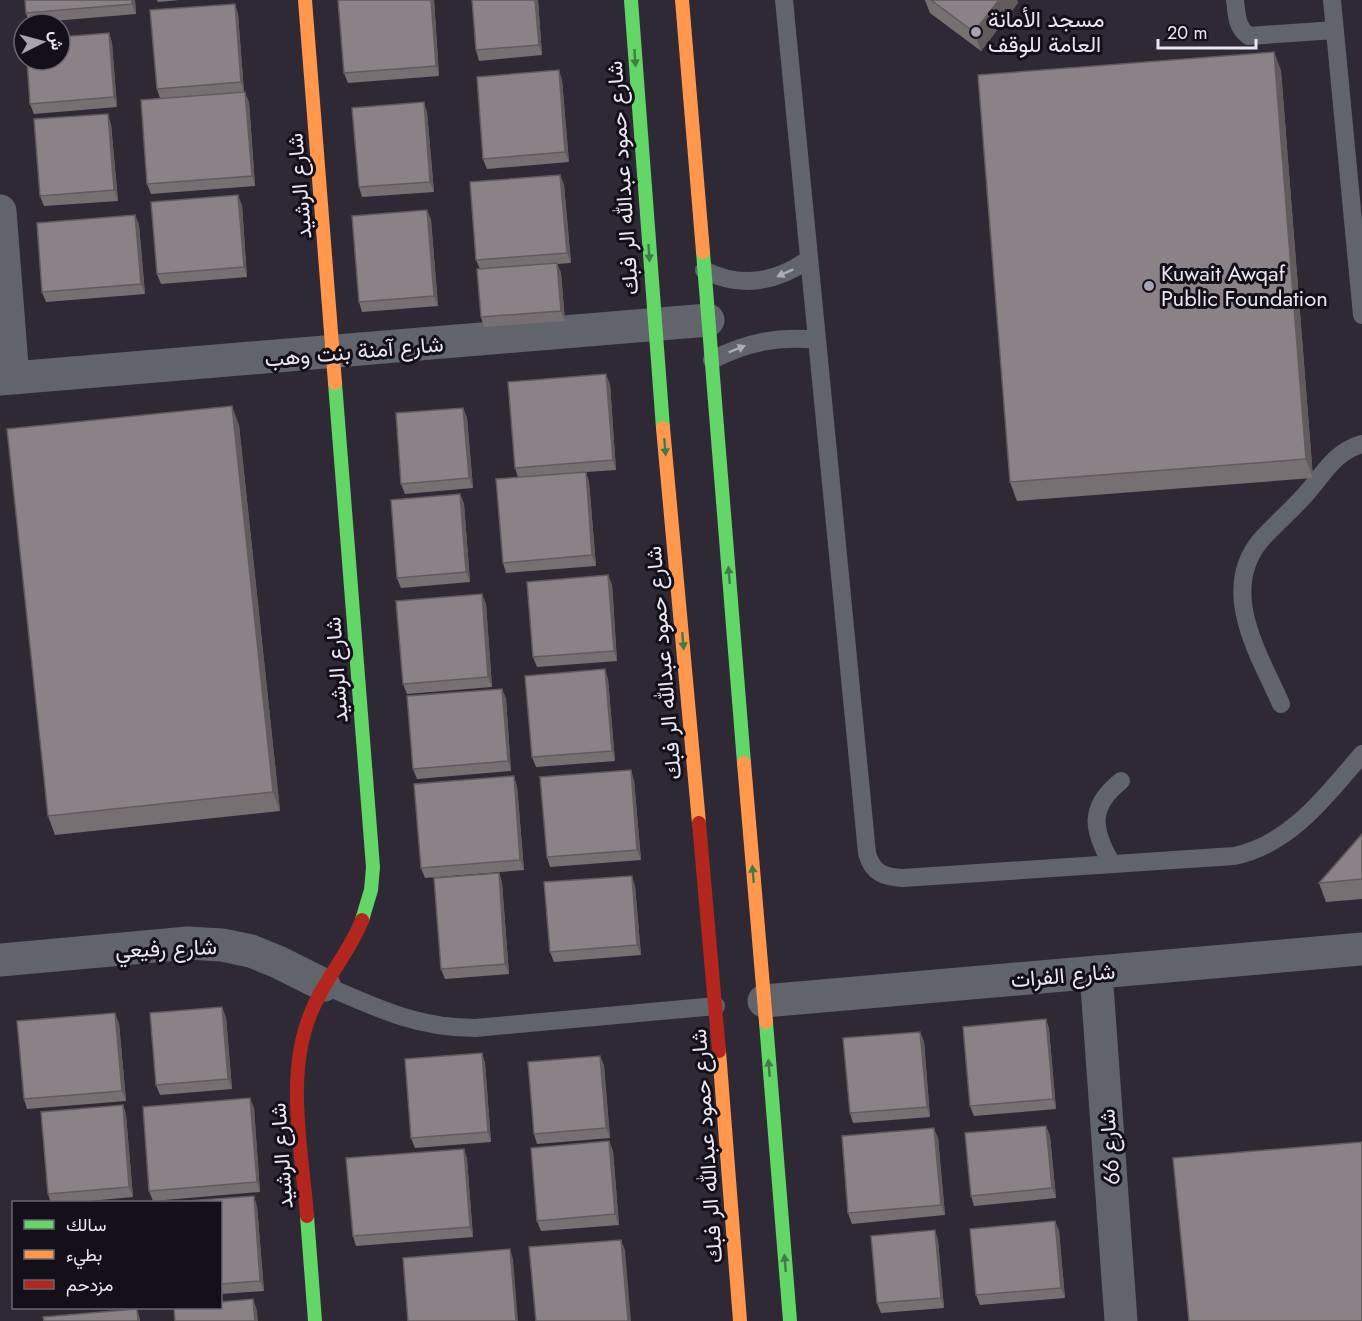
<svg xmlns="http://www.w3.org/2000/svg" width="1362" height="1321" viewBox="0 0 1362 1321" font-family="Jost,Vazirmatn,sans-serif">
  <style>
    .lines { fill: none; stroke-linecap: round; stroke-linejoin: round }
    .lane { stroke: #61646b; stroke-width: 18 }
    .street { stroke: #61646b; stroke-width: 33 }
    .fast { stroke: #63d668; stroke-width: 14 }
    .slow { stroke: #ff974d; stroke-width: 14 }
    .jam { stroke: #b3261e; stroke-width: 14 }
    .wall { fill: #777073 }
    .shaded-wall { fill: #615b5e }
    .building { fill: #8a8286; stroke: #615b5e; stroke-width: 1.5 }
    .oneway { fill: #3f7d44 }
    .oneway2 { fill: #acabb5 }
    .poi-dot { fill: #a8a3b0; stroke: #141019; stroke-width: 2 }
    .labels { text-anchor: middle; stroke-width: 6; stroke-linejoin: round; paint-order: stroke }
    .poi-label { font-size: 22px; fill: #eae5f2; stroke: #141019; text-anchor: start }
    .street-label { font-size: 22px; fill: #eae5f2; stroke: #141019 }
  </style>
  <rect width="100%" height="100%" fill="#2e2934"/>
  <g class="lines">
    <path class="lane" d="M784,0L867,853C872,873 884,877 903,878L1234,856C1291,844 1326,796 1362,754
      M1235,0C1237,15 1236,27 1249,36L1335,30
      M1332,0L1362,315
      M704,270C741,289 777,282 809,259
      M712,360C747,342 778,336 817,340
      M1281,704C1259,654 1219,592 1260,541C1274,525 1291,511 1305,495C1324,474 1334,452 1362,444
      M1112,864C1092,830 1088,807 1121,781
      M324,985C376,1008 418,1028 475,1028L716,1006"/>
    <path class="street" d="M0,211L13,378
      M0,379L708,320
      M0,960L188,943L222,945L251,951L278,962L324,985
      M1096,972L1121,1321
      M764,1001L1362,949"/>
    <path class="fast" d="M631,0L663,428
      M703,252L744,763
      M335,383L373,867L371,890L362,920
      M766,1022L790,1321
      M307,1216L315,1321"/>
    <path class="slow" d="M305,0L335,383
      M682,0L703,252
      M663,428L699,823
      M744,763L766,1022
      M719,1051L740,1321"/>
    <path class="jam" d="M699,823L719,1051
      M307,1216C302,1150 284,1071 313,1008C326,977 350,952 362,920"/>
  </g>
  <path class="wall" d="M135,0L136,14L29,23L26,13Z
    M157,0H180L158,2Z
    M338,0H434L439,76L348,83L344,73Z
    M472,0H538L542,55L479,61L476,50Z
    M925,0H1017L1018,3L981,51L930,13Z
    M235,4L238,14L244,92L249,102L255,186L151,194L147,184L160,98L157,89Z
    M109,33L112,43L117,107L34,114L30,104Z
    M1274,52L1281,71L1313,478L1017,501L1010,482Z
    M562,80L569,162L487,169L483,159Z
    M427,112L434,192L362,197L359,187Z
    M111,124L118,201L44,206L40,196Z
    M560,175L564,185L571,263L557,264L561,273L565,321L484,327L481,317L480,269L476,260Z
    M242,205L247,277L161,284L157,274Z
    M427,210L431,220L438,306L362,312L359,302Z
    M135,215L139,225L145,294L46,302L42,292Z
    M610,384L616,470L586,472L589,482L596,566L506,573L503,563L518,477L515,468Z
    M463,408L467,418L473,488L405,494L401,484Z
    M239,425L280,811L55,835L48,816Z
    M460,494L464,504L470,582L401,588L397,578Z
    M608,575L612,585L617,661L537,667L533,657Z
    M482,594L486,604L492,687L407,694L403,684Z
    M608,679L615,761L536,767L532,757Z
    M502,689L506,699L511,771L417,779L413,769Z
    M634,780L641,860L550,867L547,857Z
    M517,786L524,870L425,878L421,868Z
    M1362,834V899L1326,902L1319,883Z
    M499,873L502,883L509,974L445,979L441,969Z
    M635,886L641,955L554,962L550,952Z
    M226,1017L232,1089L160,1095L156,1085Z
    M1046,1019L1049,1029L1056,1109L974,1116L970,1106Z
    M119,1023L126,1101L27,1109L24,1099Z
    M920,1032L924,1042L930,1117L853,1123L850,1113Z
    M482,1053L485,1063L491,1142L415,1148L411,1138Z
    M600,1056L604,1066L610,1138L537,1144L534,1134Z
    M123,1105L126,1115L133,1197L67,1203H51L48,1194Z
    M254,1108L260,1192L153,1201L149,1191Z
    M1046,1126L1050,1136L1056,1198L974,1206L971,1196Z
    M938,1138L945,1215L852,1224L848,1213Z
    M609,1141L613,1151L619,1225L541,1231L537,1221Z
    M464,1149L467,1159L473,1237L356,1246L353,1236Z
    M220,1203L257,1206L264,1291L220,1294Z
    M1055,1221L1059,1231L1065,1298L980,1305L976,1295Z
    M938,1240L944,1308L881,1313L877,1303Z"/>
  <path class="shaded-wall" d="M132,0H135L136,14L132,4Z
    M431,0H434L439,76L436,66Z
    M535,0H538L542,55L539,45Z
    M999,0H1017L1018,3L981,51L974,32Z
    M235,4L238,14L244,92L241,82Z
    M109,33L112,43L117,107L114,97Z
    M1274,52L1281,71L1313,478L1306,459Z
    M559,70L562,80L569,162L565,152Z
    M245,92L249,102L255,186L252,176Z
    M424,102L427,112L434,192L430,182Z
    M108,114L111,124L118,201L114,190Z
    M560,175L564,185L571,263L567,253Z
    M238,195L242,205L247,277L244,267Z
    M427,210L431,220L438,306L434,296Z
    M135,215L139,225L145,294L141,284Z
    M557,263L561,273L565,321L561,311Z
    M606,374L610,384L616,470L613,460Z
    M232,406L239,425L280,811L273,792Z
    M463,408L467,418L473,488L469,478Z
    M586,472L589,482L596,566L592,555Z
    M460,494L464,504L470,582L466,572Z
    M608,575L612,585L617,661L614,651Z
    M482,594L486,604L492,687L488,677Z
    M605,669L608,679L615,761L612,751Z
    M502,689L506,699L511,771L508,761Z
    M631,770L634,780L641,860L637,850Z
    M514,776L517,786L524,870L520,860Z
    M499,873L502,883L509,974L505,964Z
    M632,876L635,886L641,955L637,945Z
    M222,1007L226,1017L232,1089L228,1079Z
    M115,1013L119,1023L126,1101L122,1091Z
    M1046,1019L1049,1029L1056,1109L1053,1099Z
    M920,1032L924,1042L930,1117L927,1107Z
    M482,1053L485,1063L491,1142L488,1132Z
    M600,1056L604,1066L610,1138L606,1128Z
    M250,1098L254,1108L260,1192L257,1182Z
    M123,1105L126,1115L133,1197L129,1187Z
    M1046,1126L1050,1136L1056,1198L1052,1188Z
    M934,1128L938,1138L945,1215L941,1205Z
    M609,1141L613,1151L619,1225L615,1214Z
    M464,1149L467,1159L473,1237L470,1227Z
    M254,1196L257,1206L264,1291L260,1281Z
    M1055,1221L1059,1231L1065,1298L1061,1288Z
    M935,1230L938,1240L944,1308L941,1298Z
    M621,1240L625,1250L631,1321H628Z
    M510,1249L513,1259L518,1321H516Z
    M253,1299L257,1310L258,1321H255Z
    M137,1309L140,1319V1321H138Z"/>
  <path class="building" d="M25,0H132V4L26,13Z
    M338,0H431L436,66L344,73Z
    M472,0H535L539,45L476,50Z
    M931,0H999L974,32Z
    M235,4L241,82L157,89L150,10Z
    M109,33L114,97L30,104L27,60H60V37Z
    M1274,52L1306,459L1010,482L978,75Z
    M559,70L565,152L483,159L477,77Z
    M245,92L252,176L147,184L141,100Z
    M424,102L430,182L359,187L352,108Z
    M108,114L114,190L40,196L34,119Z
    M560,175L567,253L476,260L470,182Z
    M238,195L244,267L157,274L151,202Z
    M427,210L434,296L359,302L352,216Z
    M135,215L141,284L42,292L37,223Z
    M557,263L561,311L481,317L477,269Z
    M606,374L613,460L515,468L508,382Z
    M232,406L273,792L48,816L7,429Z
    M463,408L469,478L401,484L396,413Z
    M586,472L592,555L503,563L496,479Z
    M460,494L466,572L397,578L391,500Z
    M608,575L614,651L533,657L527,582Z
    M482,594L488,677L403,684L396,601Z
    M605,669L612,751L532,757L525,676Z
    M502,689L508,761L413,769L407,696Z
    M631,770L637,850L547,857L540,777Z
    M514,776L520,860L421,868L414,784Z
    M1362,834V879L1319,883Z
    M499,873L505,964L441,969L434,878Z
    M632,876L637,945L550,952L544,882Z
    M222,1007L228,1079L156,1085L150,1013Z
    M115,1013L122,1091L24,1099L17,1021Z
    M1046,1019L1053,1099L970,1106L963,1027Z
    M920,1032L927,1107L850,1113L843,1038Z
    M482,1053L488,1132L411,1138L405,1059Z
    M600,1056L606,1128L534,1134L528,1062Z
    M250,1098L257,1182L149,1191L143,1107Z
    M123,1105L129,1187L48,1194L41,1112Z
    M1046,1126L1052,1188L971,1196L965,1133Z
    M934,1128L941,1205L848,1213L842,1136Z
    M609,1141L615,1214L537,1221L531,1148Z
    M1362,1142V1321H1189L1173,1158Z
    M464,1149L470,1227L353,1236L346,1158Z
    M254,1196L260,1281L220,1284V1203H161Z
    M1055,1221L1061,1288L976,1295L970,1229Z
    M935,1230L941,1298L877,1303L871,1236Z
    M621,1240L628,1321H536L529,1247Z
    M510,1249L516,1321H408L403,1258Z
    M253,1299L255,1321H175L174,1308H220V1302Z
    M137,1309L138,1321H44L43,1317Z"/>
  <defs><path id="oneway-solid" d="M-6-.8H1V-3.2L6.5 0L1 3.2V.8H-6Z" transform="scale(1.5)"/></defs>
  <g class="oneway">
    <use href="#oneway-solid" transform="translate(635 58) rotate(86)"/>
    <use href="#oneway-solid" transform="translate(649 253) rotate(86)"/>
    <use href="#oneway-solid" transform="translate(665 447) rotate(85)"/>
    <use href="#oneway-solid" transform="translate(729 575) rotate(-95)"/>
    <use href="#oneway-solid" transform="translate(683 641) rotate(85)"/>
    <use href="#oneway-solid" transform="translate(753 874) rotate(-95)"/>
    <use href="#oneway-solid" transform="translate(769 1068) rotate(-95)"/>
    <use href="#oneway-solid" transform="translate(785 1263) rotate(-95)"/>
  </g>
  <g class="oneway2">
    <use href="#oneway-solid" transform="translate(785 273) rotate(156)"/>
    <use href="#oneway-solid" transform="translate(737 349) rotate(-22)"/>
  </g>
  <g class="poi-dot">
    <circle cx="976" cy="32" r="6"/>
    <circle cx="1149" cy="286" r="6"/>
  </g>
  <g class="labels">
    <g class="poi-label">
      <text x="988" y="27">مسجد الأمانة<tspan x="988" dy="25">العامة للوقف</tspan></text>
      <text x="1161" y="281">Kuwait Awqaf<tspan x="1161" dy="25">Public Foundation</tspan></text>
    </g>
    <g class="street-label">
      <text transform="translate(622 178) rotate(-94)" y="8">شارع حمود عبدالله الر فبك</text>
      <text transform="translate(299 186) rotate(-95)" y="8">شارع الرشيد</text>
      <text transform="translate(354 351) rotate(-5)" y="8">شارع آمنة بنت وهب</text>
      <text transform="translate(663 663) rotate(-95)" y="8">شارع حمود عبدالله الر فبك</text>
      <text transform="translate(336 670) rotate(-94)" y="8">شارع الرشيد</text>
      <text transform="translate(166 948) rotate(-2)" y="8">شارع رفيعي</text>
      <text transform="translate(1063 975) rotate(-5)" y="8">شارع الفرات</text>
      <text transform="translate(706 1146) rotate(-94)" y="8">شارع حمود عبدالله الر فبك</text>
      <text transform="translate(1109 1147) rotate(-94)" y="8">شارع 66</text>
      <text transform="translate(281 1156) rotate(-94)" y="8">شارع الرشيد</text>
    </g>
  </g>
  <rect x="12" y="1201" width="210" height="108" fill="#141019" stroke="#6a6570" stroke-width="1.5"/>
  <rect x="24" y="1220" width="30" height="9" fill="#63d668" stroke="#6a6570" stroke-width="1.5"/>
  <text x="66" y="1231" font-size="18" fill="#eae5f2">سالك</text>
  <rect x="24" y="1250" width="30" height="9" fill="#ff974d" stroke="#6a6570" stroke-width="1.5"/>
  <text x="66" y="1261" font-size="18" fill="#eae5f2">بطيء</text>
  <rect x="24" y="1280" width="30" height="9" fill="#b3261e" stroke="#6a6570" stroke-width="1.5"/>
  <text x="66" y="1291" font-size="18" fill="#eae5f2">مزدحم</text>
  <g transform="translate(42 42) rotate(84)"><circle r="28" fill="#141019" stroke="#6a6570" stroke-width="1.5"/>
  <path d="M0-4.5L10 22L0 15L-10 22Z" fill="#a8a3b0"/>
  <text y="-9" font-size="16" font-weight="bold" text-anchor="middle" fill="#eae5f2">ش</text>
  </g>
  <path d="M1158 39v9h98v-9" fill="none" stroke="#eae5f2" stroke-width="3"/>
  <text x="1167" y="39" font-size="18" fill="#eae5f2" stroke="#141019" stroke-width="4.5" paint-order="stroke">20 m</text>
</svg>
